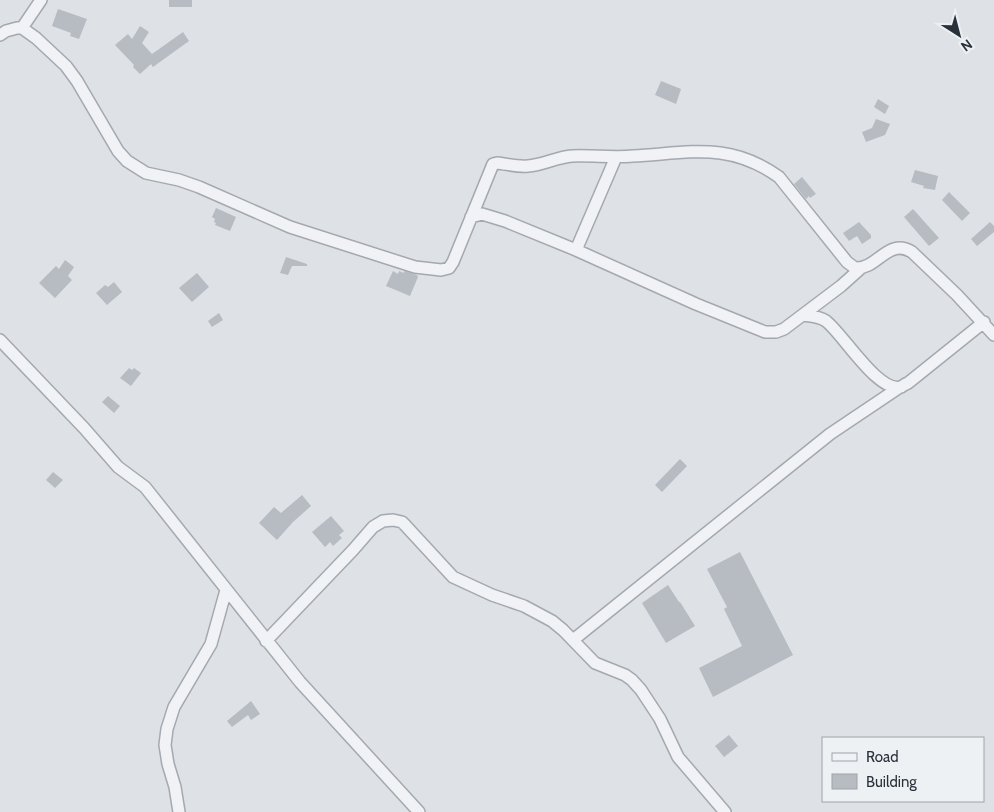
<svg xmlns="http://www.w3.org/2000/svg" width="994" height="812" viewBox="0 0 994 812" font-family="Cabin,sans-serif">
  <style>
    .building { fill: #b6bcc2 }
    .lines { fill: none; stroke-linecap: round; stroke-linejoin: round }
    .minor-casing { stroke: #a4a9af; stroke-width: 14 }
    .minor { stroke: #f0f2f5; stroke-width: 11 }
  </style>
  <rect width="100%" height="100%" fill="#dee2e6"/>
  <path class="building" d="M169,0H192V7H169Z
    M58,9L87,19L79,39L70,36L71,33L52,26Z
    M140,26L149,32L142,43L152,54L183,32L189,41L153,67L151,64L140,74L133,67L134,65L115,45L128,34L132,39Z
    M661,81L681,89L676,104L655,95Z
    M878,99L889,106L885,114L874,107Z
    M876,119L890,124L885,135L866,142L862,132L872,128Z
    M915,170L938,176L935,190L923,188L924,186L911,182Z
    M802,177L816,194L810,198L809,196L806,199L794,184Z
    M949,192L970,213L962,221L942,200Z
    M216,208L236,217L230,231L215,225L216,223L214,222L215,219L212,217Z
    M913,209L939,238L929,246L904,217Z
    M859,222L871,235V238L862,244L857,236L849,241L843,233Z
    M990,222L994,226V232L977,246L971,239Z
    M286,257L307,264V266H292L288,275L280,273Z
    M65,260L74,267L68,276L72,280L55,298L39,283L56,266L59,269Z
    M393,271L398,274L399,271L404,273V271L417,275L418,277L410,296L386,286Z
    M197,273L209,287L192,302L179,288Z
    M114,282L122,292L107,305L96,293L105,285L108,287Z
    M219,313L223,320L212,327L208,321Z
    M129,368L132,370L134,368L141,373L131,386L120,378Z
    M108,396L120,406L114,413L102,402Z
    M680,459L687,466L662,492L655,485Z
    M53,472L63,480L55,488L46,480Z
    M302,495L311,506L293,522L277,540L259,523L274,507L281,513Z
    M331,516L344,531L339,535L342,538L333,546L330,542L325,547L312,532Z
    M740,552L793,655L713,697L699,668L742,646L724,609L727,607L707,569Z
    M668,585L679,602H680L695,626L666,643L642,603Z
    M251,701L260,714L251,720L248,715L232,727L227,721Z
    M729,735L738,746L724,757L715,746Z"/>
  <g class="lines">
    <defs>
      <path id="minor" d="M22,28L41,0
        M0,35L6,31L17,28H22L36,38L66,66L77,81L118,151L127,161L146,173L179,180L199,187L290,227L415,267L441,270L449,268L453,262L493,164L497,163C507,164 518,167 528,166C543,165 557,157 572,156C592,155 613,158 633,156C689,153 729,141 779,177L847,262L855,268C877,270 888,237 912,252L957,295L994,335
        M471,217L482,214L505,221L576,250L696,304L765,332H776L784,329L841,286L860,269
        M576,250L616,157
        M803,315C811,316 819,316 826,321C843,334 878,393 901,387C903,386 905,384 908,383L984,322
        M0,340L84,428L118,467L145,487L300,682L419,812
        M573,640L830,434L900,387
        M266,641L353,550L373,527L383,521L393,520L402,522L405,525L453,577L492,595L524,606L552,621L563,630L595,663L625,675L632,680L641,690L660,719L678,757L725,812
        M179,812L175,787L168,764L165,745L167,729L174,707L211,644L226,590"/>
    </defs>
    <use href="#minor" class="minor-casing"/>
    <use href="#minor" class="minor"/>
  </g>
  <rect x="822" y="737" width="162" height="65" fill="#edf1f4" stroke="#9fa4aa"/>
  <rect x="832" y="753" width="25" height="8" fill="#f0f2f5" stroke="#9fa4aa"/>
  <text x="866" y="762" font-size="15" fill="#29313b">Road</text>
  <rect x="832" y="774" width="25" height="15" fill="#b6bcc2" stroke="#9fa4aa"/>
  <text x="866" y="787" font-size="15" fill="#29313b">Building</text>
  <g transform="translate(959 35) rotate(144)" stroke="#edf1f4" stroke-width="4" paint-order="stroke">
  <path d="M0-4L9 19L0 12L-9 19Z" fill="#29313b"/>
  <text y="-8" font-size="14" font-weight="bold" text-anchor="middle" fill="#29313b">N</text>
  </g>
</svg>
